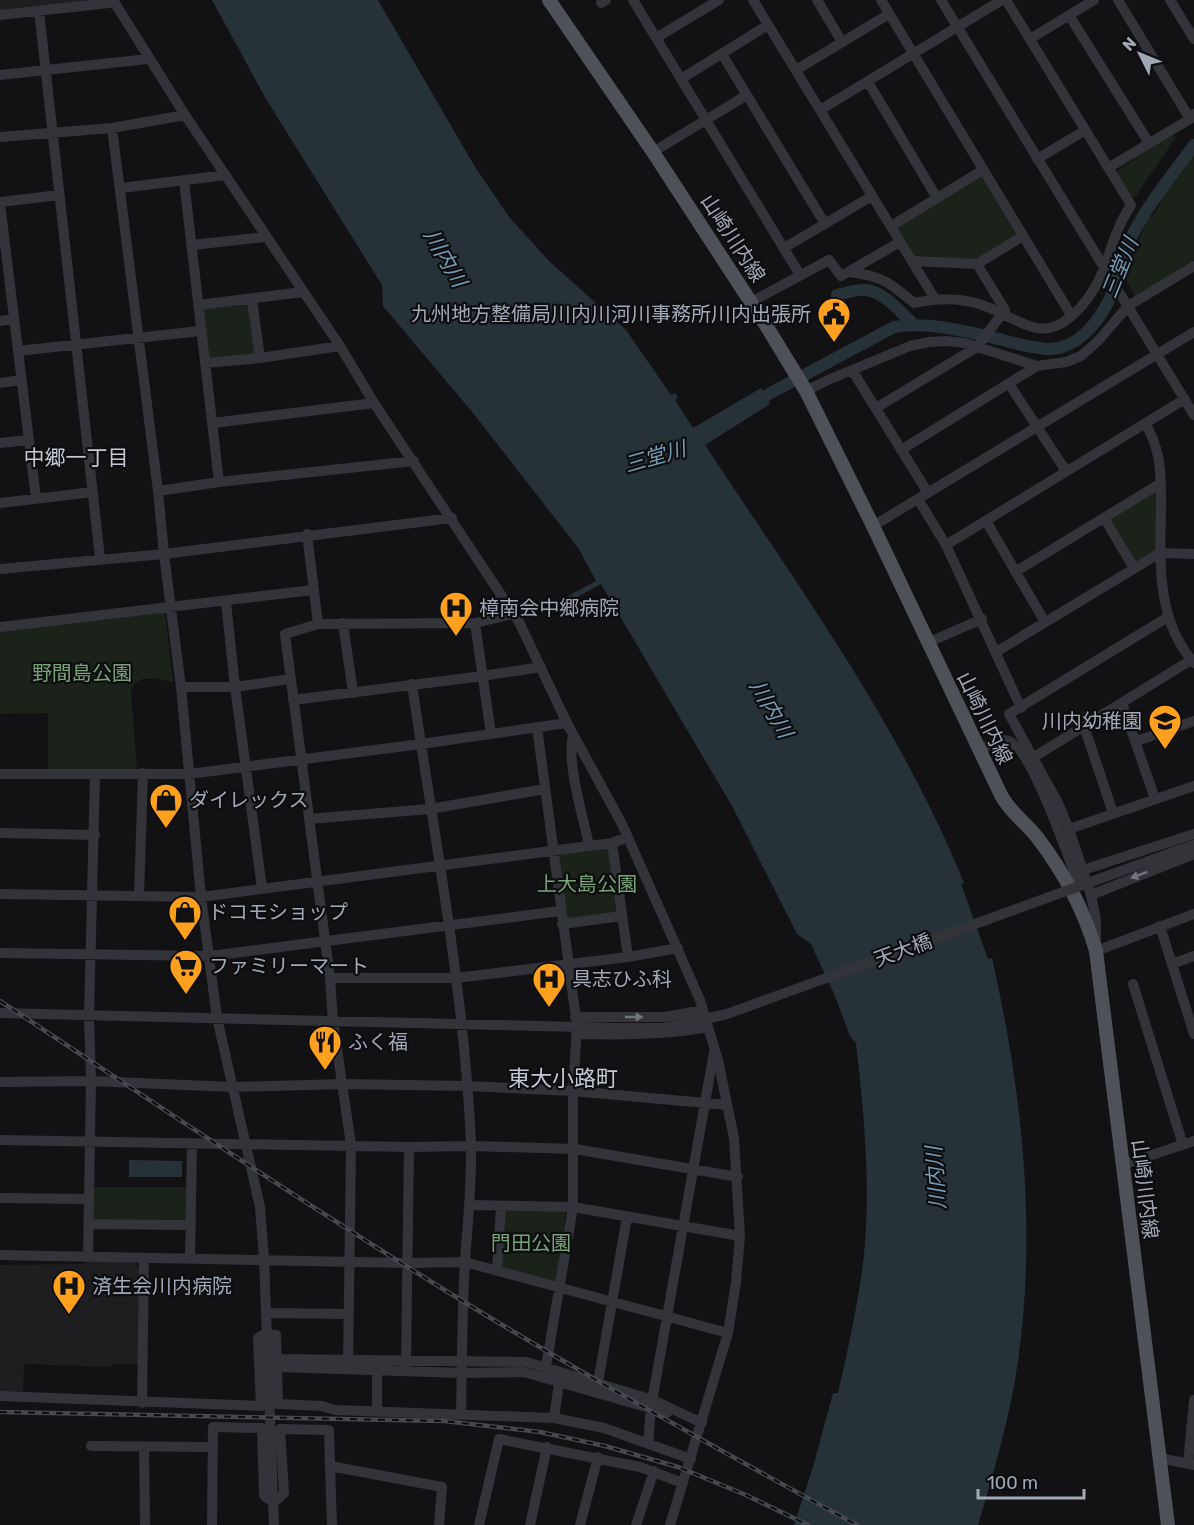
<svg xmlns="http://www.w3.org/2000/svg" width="1194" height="1525" viewBox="0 0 1194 1525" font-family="Rubik,'Noto Sans JP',sans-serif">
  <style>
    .built { fill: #1e1e21 }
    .green { fill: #1a221a }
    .water { fill: #273238 }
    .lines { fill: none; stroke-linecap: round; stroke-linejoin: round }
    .river { stroke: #273238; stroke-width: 12 }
    .minor { stroke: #323439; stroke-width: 10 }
    .major { stroke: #4e5158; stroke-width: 14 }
    .rail-casing { stroke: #45484e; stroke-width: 4.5 }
    .rail { stroke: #0d0d0f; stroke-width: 2; stroke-dasharray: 7; stroke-linecap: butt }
    .minor-bridge { stroke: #323439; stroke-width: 10 }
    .oneway { fill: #70747e }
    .labels { text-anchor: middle; stroke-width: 4.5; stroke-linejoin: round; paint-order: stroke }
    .street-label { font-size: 20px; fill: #a2a9b6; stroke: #0d0d0f }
    .poi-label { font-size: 20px; fill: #a2a9b6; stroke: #0d0d0f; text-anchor: start }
    .park-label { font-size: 20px; fill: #77a377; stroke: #0d0d0f }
    .water-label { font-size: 21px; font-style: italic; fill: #759cb5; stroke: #0d0d0f }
    .neighbourhood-label { font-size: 21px; fill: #c3c8d1; stroke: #0d0d0f }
    .quarter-label { font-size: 22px; fill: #c3c8d1; stroke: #0d0d0f }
  </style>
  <rect width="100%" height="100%" fill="#121214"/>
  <path class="built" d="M0,0H96L0,11Z
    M87,1261L134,1262L139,1267L138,1364H112V1367L24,1364L23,1395L0,1394V1265L84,1264Z"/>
  <path class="green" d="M1168,135L1177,136L1135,197L1130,196L1116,172Z
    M1194,154V260L1135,297L1125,278L1146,221L1156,212L1165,193Z
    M980,175L983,176L1018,233L979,259L916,258L895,227Z
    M249,304L255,355L208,359L203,309Z
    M1155,491L1159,493L1157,549L1138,562H1133L1110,518Z
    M165,611L173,682C159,679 136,672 131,691L137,769H48V713L0,714V630Z
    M608,848L618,913L565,920L558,854Z
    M92,1187H189V1220L92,1219Z
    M503,1210L566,1211L557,1282L500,1267Z"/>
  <path class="water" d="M212,0H378L475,167L510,218L550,262L626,330L671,395L675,393L678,398L675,400L693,428L761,388L770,404L705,445C798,586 900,725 964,883L961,884L988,959L992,958C1022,1090 1037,1227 1018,1361C1010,1417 994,1471 978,1525H794L813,1467L833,1393H838C846,1358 854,1322 860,1285C873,1206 865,1122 856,1043L850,1036L835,996L811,944L797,934L732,806L601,584L563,605L561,600L596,581L579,549L473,413L383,306L382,285L266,99Z
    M129,1160L182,1161V1177H129Z"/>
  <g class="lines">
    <path class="river" d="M837,295C846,293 857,289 866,290C884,292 901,312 913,324
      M752,403L894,327C929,321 968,332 1003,340C1017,344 1032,348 1048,349C1077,350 1100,321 1111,296C1120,275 1123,252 1134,232C1150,201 1174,173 1194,145"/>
    <path class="minor" d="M113,0L185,115L340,346L374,403L519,622L567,723L622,824L700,1000L718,1060L734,1138L740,1236L736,1282L728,1333L670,1525
      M633,0L800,275
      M753,0L935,299
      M817,0L842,42
      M881,0L1071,315
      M941,0L1194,415
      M1118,0L1190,119
      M1170,0L1194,39
      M601,3L606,0
      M39,11L100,558
      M0,15L109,3L111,0
      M1069,15L1149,143
      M656,38L719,0
      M1030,39L1094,0
      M722,54L825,224
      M796,70L889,14
      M0,75L148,59
      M681,79L768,25
      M868,82L937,198
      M820,110L1002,0
      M112,128L158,491L164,554L181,687L201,897L217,1018L260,1207L264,1259L274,1525
      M0,137L112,128L185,115
      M653,152L747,95
      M1037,159L1084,131
      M1108,168L1190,119L1193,114
      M184,181L219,482
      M121,188L226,175
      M0,202L59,195
      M0,203L36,498
      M891,226L983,170
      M192,245L265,237
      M784,248L872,196
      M912,261L977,264L1023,236
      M849,272C882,276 889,282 914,303C937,298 960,297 982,305C1000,311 1018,324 1037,328C1061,333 1083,307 1094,289C1106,271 1109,249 1118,230C1121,221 1126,213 1131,205L1006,0
      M252,300L260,358
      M751,302L829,260L841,276L900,242
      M199,305L303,292
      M0,321L14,319
      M18,351L200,331
      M206,363L260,358L340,346
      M852,370L928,493
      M0,383L21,380
      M1009,384L1066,471
      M806,391L828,380L910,346L929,342L946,341L965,343L1037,366L1066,362L1081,356L1098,341L1128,306L1194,266
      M876,408L977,347L1005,310L977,264
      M213,423L374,403
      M1145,423C1162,451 1161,477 1161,508C1160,562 1156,620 1194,663
      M0,443L29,440
      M901,450L1037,366
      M158,491L219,482L414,461
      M918,499L946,545L1021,708
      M0,503L93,492
      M1104,518L1134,568
      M986,521L1045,622
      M873,526L1194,332
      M307,534L318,624
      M946,545L1185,399
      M0,569L164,554L452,518
      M1015,572L1161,483
      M226,602L235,687L262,888
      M1168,617L1009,714L1058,803L1069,829L1091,895L1194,854
      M343,623L353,693
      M475,623L491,734
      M0,627L313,590
      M927,643L982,619
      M996,652L1160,553L1194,554
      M412,684C434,836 464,989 471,1142C472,1182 468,1221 465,1260C462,1311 462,1363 461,1414
      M181,687H235L290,679
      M293,700L483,676L541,667
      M1122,703L1155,799
      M1084,726L1113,813
      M537,727L577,1026L573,1091V1207L544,1378
      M573,735C566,762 583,816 589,845
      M1137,741L1194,721
      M979,750C988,746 999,738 1009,741C1031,748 1070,861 1079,886
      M1034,757L1191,660
      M0,774H189L421,744L567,723
      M309,819L430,809L545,789
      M1069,829L1194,786
      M0,833L95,835
      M612,843L628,957
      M1179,850L1194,845
      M1083,870L1194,834
      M0,894L201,897L612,843L628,837
      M1091,895L1096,920V951L1194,914
      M139,896L143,773
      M562,924L622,916
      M1160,926L1194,1034
      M0,953L210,956L560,911
      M1172,964L1194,956
      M330,978H456L628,957L678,948
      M1133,984L1183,1145
      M0,1013L619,1028
      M575,1017H665L703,1010
      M576,1034C621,1035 664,1035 708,1027
      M0,1082L91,1081L232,1087L343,1084L468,1086L573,1091L727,1105
      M0,1140L409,1147L471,1146L575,1149L738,1177
      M1122,1165L1194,1141
      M0,1198L89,1199
      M470,1205L573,1207L740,1236
      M89,1224L191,1225
      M0,1255L407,1263L465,1262L728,1333
      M88,1257L91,1081L89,1016L95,774
      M190,1258L192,1143
      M497,1270L501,1207
      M266,1313L348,1314
      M277,1359L527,1362L653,1400L702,1423
      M406,1365L409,1147
      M277,1367L462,1373L524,1372L667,1413
      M348,1369L351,1145L333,1021L330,978L285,634L318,624L475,623L513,614
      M377,1369V1411
      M597,1388L627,1217
      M0,1396L261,1406L258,1338C264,1333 269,1334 276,1335L278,1404L322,1406L335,1410L554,1418L604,1428L691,1459
      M142,1403L144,1258
      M554,1418L559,1383
      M648,1444L651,1407L714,1052
      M91,1446L212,1447
      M144,1446L145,1525
      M1160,1458L1194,1465
      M1188,1464L1194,1400
      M212,1525L213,1427L262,1428L264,1495L268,1499H278L284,1493L280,1429L329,1430L330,1466
      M332,1525L330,1466L442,1487L439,1525
      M479,1525L499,1439L640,1467L683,1483
      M530,1525L547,1447
      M580,1525L598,1457
      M636,1525L654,1471"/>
    <path class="major" d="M549,0L653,152L767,327L806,391L873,526L1001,795C1010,812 1025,822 1037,837C1063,871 1084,910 1096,951L1168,1525"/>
    <defs>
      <path id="rail" d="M0,1001C159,1106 316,1212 479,1311C603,1386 730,1456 857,1525
        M0,1412L444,1421L540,1432L605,1446L678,1467L746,1495L808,1525"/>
    </defs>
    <use href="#rail" class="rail-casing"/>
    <use href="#rail" class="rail"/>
    <path class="minor-bridge" d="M619,1028H664L727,1014L1179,850"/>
  </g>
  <defs><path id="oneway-solid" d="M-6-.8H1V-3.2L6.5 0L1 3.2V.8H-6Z" transform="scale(1.5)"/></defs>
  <g class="oneway">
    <use href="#oneway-solid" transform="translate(1139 875) rotate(159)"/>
    <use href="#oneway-solid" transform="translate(634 1017)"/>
  </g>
  <defs>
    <symbol id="civic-pin" viewBox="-11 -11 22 30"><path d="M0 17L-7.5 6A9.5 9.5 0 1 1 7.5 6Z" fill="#ffa11e" stroke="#0d0d0f"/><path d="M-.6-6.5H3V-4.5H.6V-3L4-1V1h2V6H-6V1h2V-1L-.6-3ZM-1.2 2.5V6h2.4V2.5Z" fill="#111"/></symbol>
    <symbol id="hospital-pin" viewBox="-11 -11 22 30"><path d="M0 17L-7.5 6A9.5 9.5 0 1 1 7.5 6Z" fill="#ffa11e" stroke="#0d0d0f"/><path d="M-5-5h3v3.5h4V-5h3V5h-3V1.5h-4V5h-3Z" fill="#111"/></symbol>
    <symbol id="school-pin" viewBox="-11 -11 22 30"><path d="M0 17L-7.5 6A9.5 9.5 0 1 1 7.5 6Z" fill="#ffa11e" stroke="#0d0d0f"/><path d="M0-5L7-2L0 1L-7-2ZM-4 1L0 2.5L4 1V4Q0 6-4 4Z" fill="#111"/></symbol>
    <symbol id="shop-pin" viewBox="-11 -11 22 30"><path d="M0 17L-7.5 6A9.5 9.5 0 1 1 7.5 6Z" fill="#ffa11e" stroke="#0d0d0f"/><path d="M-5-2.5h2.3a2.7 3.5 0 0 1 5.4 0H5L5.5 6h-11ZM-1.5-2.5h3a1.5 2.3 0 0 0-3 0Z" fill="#111"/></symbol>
    <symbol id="supermarket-pin" viewBox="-11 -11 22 30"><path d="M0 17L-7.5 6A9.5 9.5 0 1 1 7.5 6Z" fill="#ffa11e" stroke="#0d0d0f"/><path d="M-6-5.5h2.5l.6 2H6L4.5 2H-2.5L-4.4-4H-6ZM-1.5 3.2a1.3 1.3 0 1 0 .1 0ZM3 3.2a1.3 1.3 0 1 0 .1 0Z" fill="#111"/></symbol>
    <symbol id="restaurant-pin" viewBox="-11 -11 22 30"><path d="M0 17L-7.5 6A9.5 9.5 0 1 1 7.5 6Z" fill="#ffa11e" stroke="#0d0d0f"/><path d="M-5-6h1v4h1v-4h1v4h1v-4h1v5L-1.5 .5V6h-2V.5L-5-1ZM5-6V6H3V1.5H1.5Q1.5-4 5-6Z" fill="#111"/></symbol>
  </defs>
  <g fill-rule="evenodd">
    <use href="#civic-pin" x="815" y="295" width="38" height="52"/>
    <use href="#hospital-pin" x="437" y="589" width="38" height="52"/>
    <use href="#school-pin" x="1146" y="702" width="38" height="52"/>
    <use href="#shop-pin" x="147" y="781" width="38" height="52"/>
    <use href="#shop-pin" x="166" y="893" width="38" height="52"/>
    <use href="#supermarket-pin" x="167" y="947" width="38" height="52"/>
    <use href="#hospital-pin" x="530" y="960" width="38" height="52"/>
    <use href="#restaurant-pin" x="306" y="1023" width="38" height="52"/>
    <use href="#hospital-pin" x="50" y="1267" width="38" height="52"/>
  </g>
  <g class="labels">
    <g class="street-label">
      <text transform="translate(733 238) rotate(57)" y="7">山崎川内線</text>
      <text transform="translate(985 718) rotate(64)" y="7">山崎川内線</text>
      <text transform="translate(903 950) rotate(-20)" y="7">天大橋</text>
      <text transform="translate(1145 1189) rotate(83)" y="7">山崎川内線</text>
    </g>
    <g class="poi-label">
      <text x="811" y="321" text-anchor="end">九州地方整備局川内川河川事務所川内出張所</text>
      <text x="479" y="615">樟南会中郷病院</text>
      <text x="1142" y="728" text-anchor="end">川内幼稚園</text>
      <text x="189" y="807">ダイレックス</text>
      <text x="208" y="919">ドコモショップ</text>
      <text x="209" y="973">ファミリーマート</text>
      <text x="572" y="986">具志ひふ科</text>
      <text x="348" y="1049">ふく福</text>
      <text x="92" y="1293">済生会川内病院</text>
    </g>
    <g class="park-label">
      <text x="82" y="680">野間島公園</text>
      <text x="587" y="891">上大島公園</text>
      <text x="531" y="1250">門田公園</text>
    </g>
    <g class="water-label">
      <text transform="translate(445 258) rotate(60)" y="7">川内川</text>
      <text transform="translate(1120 268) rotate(-68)" y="7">三堂川</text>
      <text transform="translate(655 457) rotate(-16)" y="7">三堂川</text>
      <text transform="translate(771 709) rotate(60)" y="7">川内川</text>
      <text transform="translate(936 1178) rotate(-94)" y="7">川内川</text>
    </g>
    <g class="neighbourhood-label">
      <text x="76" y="465">中郷一丁目</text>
    </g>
    <g class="quarter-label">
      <text x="563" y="1086">東大小路町</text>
    </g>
  </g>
  <g transform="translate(1140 54) rotate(313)" stroke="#0d0d0f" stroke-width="4.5" paint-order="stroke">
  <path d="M0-4.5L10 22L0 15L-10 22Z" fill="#a2a9b6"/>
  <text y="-9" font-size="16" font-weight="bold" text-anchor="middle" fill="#a2a9b6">N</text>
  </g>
  <path d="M978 1489v9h106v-9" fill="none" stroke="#a2a9b6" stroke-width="3"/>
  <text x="987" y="1489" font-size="18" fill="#a2a9b6" stroke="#0d0d0f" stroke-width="4.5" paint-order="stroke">100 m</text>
</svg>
